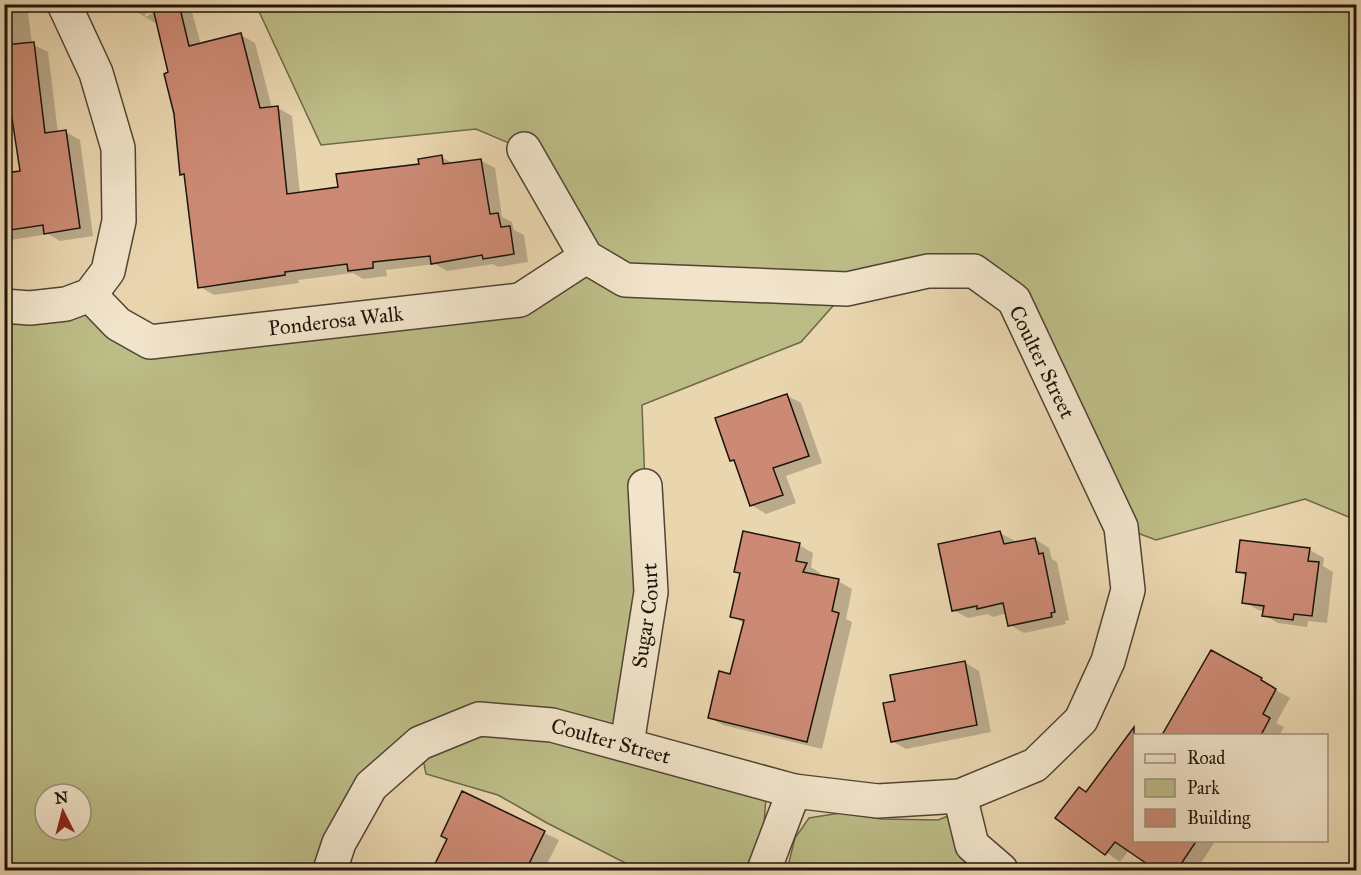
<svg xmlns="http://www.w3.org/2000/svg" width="1361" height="875" viewBox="0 0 1361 875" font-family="'IM FELL Great Primer',serif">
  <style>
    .green { fill: #bcbc86; stroke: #6c6848; stroke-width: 1.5; fill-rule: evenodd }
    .shadow { fill: #0003; fill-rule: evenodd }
    .building { fill: #cc8a74; stroke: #1d140b; stroke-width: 1.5 }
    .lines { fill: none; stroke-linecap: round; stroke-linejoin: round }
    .minor-casing { stroke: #504434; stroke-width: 36 }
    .minor { stroke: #f1e4ca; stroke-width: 33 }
    .labels { text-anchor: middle; stroke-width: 4.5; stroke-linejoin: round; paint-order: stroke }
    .street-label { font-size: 21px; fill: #1d140b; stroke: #f1e4ca }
  </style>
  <rect width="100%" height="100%" fill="#e9d5ae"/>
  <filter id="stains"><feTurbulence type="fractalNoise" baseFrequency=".00333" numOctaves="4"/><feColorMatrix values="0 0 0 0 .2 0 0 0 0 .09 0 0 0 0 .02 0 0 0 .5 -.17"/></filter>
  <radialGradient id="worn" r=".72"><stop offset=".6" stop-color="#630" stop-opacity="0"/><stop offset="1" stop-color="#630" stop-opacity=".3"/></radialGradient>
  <path class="green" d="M256,5H1356V520L1305,499L1156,540L1121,527L1014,299L974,271L848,289L801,342L642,405L645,486L627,744L767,783L763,838L749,870H639L547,823L498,795L426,774L420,744L330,870H5V302L66,304L150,342L520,300L585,257L523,149L476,129L321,145ZM45,794H81V830H45Z
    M963,810L1001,870H787L795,838L809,818L840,813L882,819L938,820Z"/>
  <path class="shadow" d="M4,4H27L32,44L48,52L58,133L66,132L80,140L93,236L60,241L48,234L4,241V175L21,172L11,101H4Z
    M132,4H198L191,8L201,45L241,35L255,43L272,108H278L292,116L300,194L339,189L421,166L442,157L454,164L480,160L495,168L502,217L512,222L514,230L524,235L528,262L498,267L493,264L447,271L435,264L386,270L387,276L363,279L353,273L298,280L299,283L214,295L200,287L186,177L182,174L170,73L157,24L135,11ZM160,7L161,9L145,17V14Z
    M786,395L801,403L822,463L786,476L796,503L766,514L751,505L736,463L731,460Z
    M1000,533L1015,541V543L1035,539L1049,548L1052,559L1057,562L1069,620L1065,621L1066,624L1024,633L1010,625L1007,613L993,617L988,614L968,618L953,610Z
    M799,545L813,553L811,567L820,573L819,577L838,581L852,589L846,619L852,622L822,749L723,725L709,717L732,676L745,624L732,616L742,574L736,571Z
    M1310,550L1324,558L1323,566L1333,572L1327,623L1308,621L1307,627L1278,623L1264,615V611L1258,610L1244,602L1247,577L1238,571Z
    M1212,652L1275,687L1274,689L1290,698L1276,723L1284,727L1279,736H1184L1168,726Z
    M964,662L979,671L991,732L906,749L892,741L897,702Z
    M1121,747L1134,755V840H1216L1197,869L1200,870H1159L1129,850L1120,862L1057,818L1086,793Z
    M463,793L559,840L544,870H433L449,839Z"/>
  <path class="building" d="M152,4H179L189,46L241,33L260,108L278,106L287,194L338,187L336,174L419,164L418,159L442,155L443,164L481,159L490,214L498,213L501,227L510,226L514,254L483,259L482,255L431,264L430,256L373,262V268L348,271L347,264L285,272V275L198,288L184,174L180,175L174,114L164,74L168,72Z
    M34,42L45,133L66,130L80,228L44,234L43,225L4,231V173L20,171L8,92H4V45Z
    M787,394L809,456L773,468L783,495L750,506L734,460L730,461L715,418Z
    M743,531L800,543L796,561L807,563L803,572L839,579L832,611L839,613L807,742L708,718L719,671L730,674L744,620L730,617L740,573L734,572Z
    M1000,531L1004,544L1035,538L1039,554L1043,553L1055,612L1051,613L1052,617L1008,626L1003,603L977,609V606L952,611L938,544Z
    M1240,540L1310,548L1308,561L1319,562L1312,616L1294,614L1293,620L1262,616L1264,606L1242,603L1246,573L1236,572Z
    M1211,650L1262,678L1261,680L1276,689L1263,714L1270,718L1261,735H1162Z
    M965,661L977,725L891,742L883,703L895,701L890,675Z
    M1134,727V840H1197L1177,870H1156L1115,842L1105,855L1055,818L1079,787L1086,792Z
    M462,791L545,831L526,870H432L447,839L441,836Z"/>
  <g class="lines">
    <defs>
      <g id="minor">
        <path id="s1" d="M90,295L118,324L150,342L520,300L586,257"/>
        <path d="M4,306L30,308L66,304L90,295L108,271L119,221L118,148L96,73L64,4"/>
        <path id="s2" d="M627,744L651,592L645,486"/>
        <path d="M960,796L972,845L1001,870"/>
        <path id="s3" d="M330,870L339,843L371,786L420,743L479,719L552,725L794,791L878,801L960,796L1035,765L1081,720L1108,661L1128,590L1121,527L1014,300L974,271H928L847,289L625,280L586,257L524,149"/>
        <path d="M764,870L794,791"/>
      </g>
    </defs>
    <use href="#minor" class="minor-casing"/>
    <use href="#minor" class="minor"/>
  </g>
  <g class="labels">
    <g class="street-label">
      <text dy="7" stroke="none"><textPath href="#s1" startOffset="264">Ponderosa Walk</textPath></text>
      <text transform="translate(1042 362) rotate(64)" y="7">Coulter Street</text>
      <text dy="7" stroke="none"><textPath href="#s2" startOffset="130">Sugar Court</textPath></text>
      <text dy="7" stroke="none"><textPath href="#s3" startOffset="357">Coulter Street</textPath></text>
    </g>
  </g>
  <rect width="1361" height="875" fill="none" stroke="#e9d5ae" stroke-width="24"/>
  <rect x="6" y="6" width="1349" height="863" fill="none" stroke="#1d140b" stroke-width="3"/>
  <rect x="12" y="12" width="1337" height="851" fill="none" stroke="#1d140b" stroke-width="1.5"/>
  <rect x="1133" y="734" width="195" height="108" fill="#f1e4ca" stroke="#9c917e" stroke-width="1.5"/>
  <rect x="1145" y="754" width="30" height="9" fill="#f1e4ca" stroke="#9c917e" stroke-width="1.5"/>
  <text x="1187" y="764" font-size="18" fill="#1d140b">Road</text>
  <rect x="1145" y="779" width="30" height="18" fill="#bcbc86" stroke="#9c917e" stroke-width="1.5"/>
  <text x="1187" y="794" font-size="18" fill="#1d140b">Park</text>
  <rect x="1145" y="809" width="30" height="18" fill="#cc8a74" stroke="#9c917e" stroke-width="1.5"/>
  <text x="1187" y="824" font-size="18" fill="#1d140b">Building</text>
  <g transform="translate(63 812) rotate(354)"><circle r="28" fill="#f1e4ca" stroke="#9c917e" stroke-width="1.5"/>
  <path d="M0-4.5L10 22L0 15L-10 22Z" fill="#8f2418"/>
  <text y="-9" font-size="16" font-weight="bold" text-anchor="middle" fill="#1d140b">N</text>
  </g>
  <rect width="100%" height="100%" filter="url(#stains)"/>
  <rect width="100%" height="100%" fill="url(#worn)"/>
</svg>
